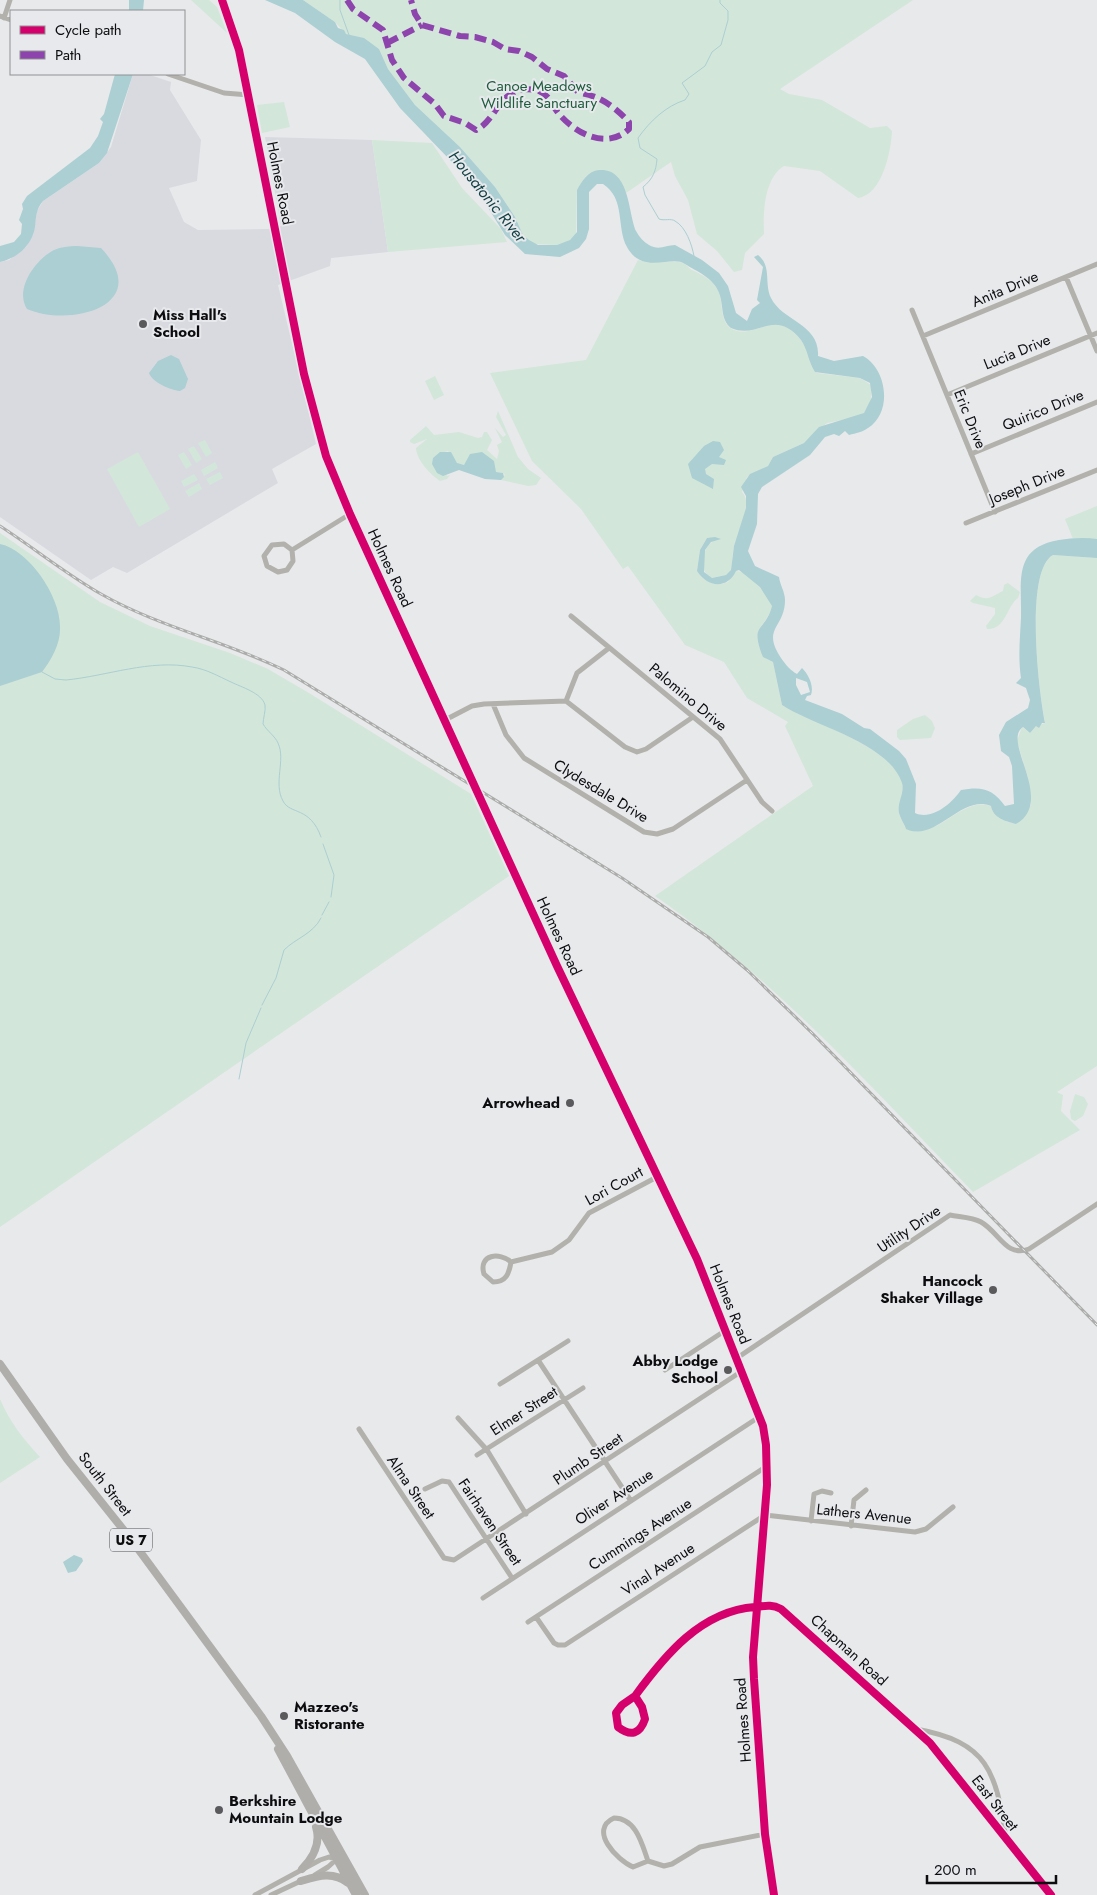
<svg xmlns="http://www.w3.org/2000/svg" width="1097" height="1895" viewBox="0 0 1097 1895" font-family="Jost,sans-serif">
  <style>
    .built { fill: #d8dae0 }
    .green { fill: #d3e6da }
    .water { fill: #abcfd2; fill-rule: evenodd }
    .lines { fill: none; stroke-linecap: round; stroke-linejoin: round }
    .stream { stroke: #abcfd2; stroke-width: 1 }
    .minor { stroke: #b2b1ac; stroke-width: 5 }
    .highway { stroke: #b0aeaa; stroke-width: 8 }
    .rail-casing { stroke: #acadab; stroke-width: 3 }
    .rail { stroke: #e7e9ec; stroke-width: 1; stroke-dasharray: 4; stroke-linecap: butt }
    .minor-bridge { stroke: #b2b1ac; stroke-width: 5 }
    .quiet { stroke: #8e44ad; stroke-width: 6; stroke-dasharray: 12 6; stroke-linecap: butt }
    .cycleway-casing { stroke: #e7e9ec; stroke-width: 11 }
    .cycleway { stroke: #d6006c; stroke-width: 8 }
    .poi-dot { fill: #5a5a5c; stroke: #e7e9ec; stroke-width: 2 }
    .labels { text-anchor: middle; stroke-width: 4; stroke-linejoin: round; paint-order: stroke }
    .shield { fill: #e7e9ec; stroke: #4e4f51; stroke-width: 1 }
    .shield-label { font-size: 14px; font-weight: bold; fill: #0d0d0f }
    .park-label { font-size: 15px; fill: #1d5c3c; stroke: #e7e9ec }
    .street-label { font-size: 15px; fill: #0d0d0f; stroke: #e7e9ec }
    .poi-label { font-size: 15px; font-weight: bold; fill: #0d0d0f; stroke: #e7e9ec; text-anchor: start }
    .water-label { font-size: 16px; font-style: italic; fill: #124145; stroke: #e7e9ec }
  </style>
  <rect width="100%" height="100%" fill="#e8e9eb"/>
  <path class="built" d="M133,74H147L171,82L170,90L201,140L197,181L169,188L184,222L198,230L268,229L281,226L265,137L372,140L388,252L331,258L330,266L278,285L316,444L272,469L278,483L127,573L113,567L91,580L0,517V262L9,260L26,247L33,235L37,211L43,201L99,163L111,147Z"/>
  <path class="green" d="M191,0H209L217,7L227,33Z
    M303,0H913L780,89L789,94L822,100L870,128L887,126L892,131C891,152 882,195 858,198L820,171L784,166C764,178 763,213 764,234L745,253L742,270L734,272L717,251L697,234L688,200L675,176L671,162L626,193L620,181L586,176L577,190L576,235L567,242L557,245L533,244L523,235L515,217L495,187L460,147L415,105L388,69L379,49L362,38L346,34L335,22Z
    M284,102L290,127L262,133L257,105Z
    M372,140L432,143L462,188L501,229L507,242L388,252Z
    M638,260C651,264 677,260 683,263C687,264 688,268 692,270C702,275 713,279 718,291C724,302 719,322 732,329C749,338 769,320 779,324C792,328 804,341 808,353C811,361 810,367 817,373L860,378L871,385V401L864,413L857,417L827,423L804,443L773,457L768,466L747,477L742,492C754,504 737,533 734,547C732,555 732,563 731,571L726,575L712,578C698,571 701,551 712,542L707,538L700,550L697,571C704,582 715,587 728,582L736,571C748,570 769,594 772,606C768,625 751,627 760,648C763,656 765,659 773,662L782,705C811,723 900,748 903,788C904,797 899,806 899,815L905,826L915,832C923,830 930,828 938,825C953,817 972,799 991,806C993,818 1005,821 1016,824L1031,805L1028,778L1017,741L1022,727L1030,733L1036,726L1045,723C1039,693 1024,572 1053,555L1097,558V1066L1057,1092L1063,1095L1061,1111L1080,1130L973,1192C872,1088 775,979 655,896L813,786L785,726L788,722L747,698L724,662L685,645L628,566L623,569L581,509L532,461L490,373L586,360Z
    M435,376L444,395L434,400L425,381Z
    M498,411L518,457L528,469L541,478L536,485L528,486L501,480H499L505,475L503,473L496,472L493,463L469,456L465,465L458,464L448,451L437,454L447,476L450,475L447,479L440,481C430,474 417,461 416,448L427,439L414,444L410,442V440L426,426L434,435L459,432L478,438L482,437L484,432H487L492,440L487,450L497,459L499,451L497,445L502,442L495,428L503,437L506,435L496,417Z
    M205,440L212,453L206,457L198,443Z
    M194,446L202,459L196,463L188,449Z
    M138,452L170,509L139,527L107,469Z
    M184,452L192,465L186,469L178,455Z
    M215,462L218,468L204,476L201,470Z
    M220,472L223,478L210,485L206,479Z
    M194,474L198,480L184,487L181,481Z
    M199,483L202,489L189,497L185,491Z
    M1097,506V539H1073L1065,519Z
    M0,533L100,602L150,626L230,653L268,669L309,693L471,794L509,876L0,1227Z
    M1008,583L1020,592L1018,598C1007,605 1006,630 987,629L986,626L995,614V608L973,603L970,601L976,595C989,602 992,596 1003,591L1004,585Z
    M925,715L932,721L935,728L931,738L900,740L897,737V730L913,719Z
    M1075,1094L1084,1097L1088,1104L1083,1116L1075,1121L1071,1119L1070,1111Z
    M0,1399C9,1421 24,1440 40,1457L0,1483Z"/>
  <path class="water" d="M129,0H144L143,11H129Z
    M265,0H303L335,22L338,28L344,30L346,34L364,38L379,49L388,69L415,105L460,147L495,187L515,217L523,235L529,240L538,245H557L570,240L577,232V190C582,181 588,171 599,170C630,168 628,212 636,231C639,237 644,242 649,245C659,251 666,245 675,245L702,260L719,273L728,286L736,313L747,321L752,309L760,303L757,300L763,267L754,257L758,255C772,266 764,283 771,298C782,321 820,324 818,356L834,361L863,356C887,369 893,412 868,428C863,432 856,433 849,435L845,431L839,436L834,434L825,437L810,455L762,487L758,494L757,524L748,551L755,566L779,577C780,585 785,592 785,600C785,628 761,628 781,658C785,664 791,671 797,674L802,668C809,675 814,686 811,695L807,696L805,700L842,714L864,728L870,729L899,751L906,759L916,784L915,813C932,821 952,803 961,790C982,786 993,789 1005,806L1014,804L1012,766L1009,757L1001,751L999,735L1006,722L1028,708L1030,700L1026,688L1016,683L1021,678C1018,658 1020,638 1021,618C1022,582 1012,548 1059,540C1071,538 1085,537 1097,539V558L1053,555C1024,571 1039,694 1045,723H1042L1039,728L1036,726L1030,733L1023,727C1001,741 1056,801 1016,824C1005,821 993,818 991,806C961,794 936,843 906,829C905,825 900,818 899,813C897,802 905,793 902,783C889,743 814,726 782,705L773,662L763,657C749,622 765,633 772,606L760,587L739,570L736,571C727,590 707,587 697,571L700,550L707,538L715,537L721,539L711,542L705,550L704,572L712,578L726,575L731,570L734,546L746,508V496L741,487L750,474L768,466L773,457L804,443L819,427L864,413L872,397L870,383L860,378L815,372C808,361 808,350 801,340C774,307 759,340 731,328C720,319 724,305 719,293C714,278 696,271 685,264C672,254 643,276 627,247C616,227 626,199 603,184H597L589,192V229L586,239L579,248L560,257L525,254L505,235L474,185L400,108L365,59L335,42L295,13ZM796,678L807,682L810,692L801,695L796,685Z
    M115,74H133L107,153L99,163L43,201C36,209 36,217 35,227C32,246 17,258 0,262V246L14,242L21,234L22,224L19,220L23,209L22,204L27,196L90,148L98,136L103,122L100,119L104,114Z
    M77,246L101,248C155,305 71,328 27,309C14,289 36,259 54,250C61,247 69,246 77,246Z
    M171,355L179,359L188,379L185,388L180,391C170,390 152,382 149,373L158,361Z
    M713,441L720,442L724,450L719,457L726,460L724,465L712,464L705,469L706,474L714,479L713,489L692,478L688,464L704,446Z
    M440,452H451L457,463L464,465L470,454L482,452L494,461L496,472L503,473L504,477L501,480L485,479L459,470L443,476L437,473L432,464L433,458Z
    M0,544C29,550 60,596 60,626C61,643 52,659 42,672L0,686Z
    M74,1555L82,1558L83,1561L76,1571L68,1573L63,1562Z"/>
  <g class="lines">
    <path class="stream" d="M340,0V10L349,35
      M694,256C692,245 686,227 675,221C671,218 664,221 659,219L645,195L643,187C653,179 656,171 657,159L640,148L638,138C650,121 666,106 685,100L689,94L682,83L705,66L712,52L721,45L728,20V11L720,3V0
      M42,672L55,679L66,680C107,676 150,659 192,667C206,669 218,676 231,682C241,687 262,693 265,705C266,710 263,719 263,724C267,731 275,736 278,743C286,760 273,783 283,801C290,815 310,806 321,837
      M323,844L334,875L331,897
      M322,915L329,902
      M262,1005L276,978L284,950C296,938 313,934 321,918
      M239,1079L246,1043L261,1008"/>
    <path class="minor" d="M222,0L239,50L304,374L326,456L350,514L419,662L472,781
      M0,16L11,20
      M4,18L10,0
      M168,74L224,93L249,95
      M1066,277L1097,351
      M912,310L995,512
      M923,336L1097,264
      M947,395L1097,333
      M971,454L1097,402
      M966,523L1097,470
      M292,550L284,544L272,545L264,556L267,566L278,572L287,570L293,561L292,550L350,514
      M571,616L720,739L762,802L772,811
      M566,701L625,747L637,752L646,749L693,717
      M493,704L506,735L524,758L644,832L657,834L673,829L747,780
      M445,720L472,706L484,704L566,701L577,673L609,648
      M478,795L632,1126L697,1259L763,1426L766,1445L767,1485L753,1657L754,1679L765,1834L774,1895
      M511,1262C500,1252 478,1254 484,1274L493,1282C506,1282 509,1274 511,1262L552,1252L569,1240L589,1213L657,1177
      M737,1358L950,1215C960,1217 972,1217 981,1222C999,1232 1006,1258 1029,1249L1097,1204
      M538,1360L631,1501
      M665,1370L726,1330
      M500,1384L568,1341
      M458,1418L487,1450L526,1514
      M359,1429L444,1558L454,1560L742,1371
      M477,1455L583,1388
      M425,1489L442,1481L449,1482L512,1578
      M811,1521L814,1494L822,1491L831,1493
      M851,1526L854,1500L866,1490
      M483,1598L759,1417
      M536,1617L554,1643L558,1645H565L765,1515L915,1532L926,1529L953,1507
      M528,1622L767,1466
      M635,1696L622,1705L616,1713L618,1727C631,1737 640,1734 645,1719L642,1707L635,1696C665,1655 701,1611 755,1607C765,1606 771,1604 781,1609L930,1743L1051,1895
      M916,1729C988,1742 996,1771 1006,1839
      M648,1861L633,1867C617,1860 588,1830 614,1818C636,1818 642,1844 648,1861L664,1866L672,1864L700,1847L765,1834
      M315,1875L328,1867L338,1858
      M255,1895L320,1860L329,1857L336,1859
      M271,1895L303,1880"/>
    <path class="highway" d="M0,1364L67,1459L130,1538L261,1716L287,1756L365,1895
      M278,1749L356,1895
      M302,1869C313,1858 321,1843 316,1827
      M301,1881C318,1876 333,1871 348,1883"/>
    <defs>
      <path id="rail" d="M0,526C34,548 66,574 101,594C159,627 225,641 284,670L622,878L708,937L747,970L813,1034L1097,1325"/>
    </defs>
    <use href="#rail" class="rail-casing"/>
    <use href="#rail" class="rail"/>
    <path class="minor-bridge" d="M472,781L478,795"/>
    <path class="quiet" d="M347,0L353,9L383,30L392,60L404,78L435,104L444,116L465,123L476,130C495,121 497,96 520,90C525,89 535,89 539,91C551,96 552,106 559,114C576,134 607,150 629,129V122C615,107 599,95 579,93L564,76L547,69L532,57L519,51L505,49L493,42L475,37L460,36L422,25L415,14L411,0
      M387,43L422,25"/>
    <defs>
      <path id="cycleway" d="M222,0L239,50L304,374L326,456L350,514L557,966L697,1259L763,1426L766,1445L767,1485L753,1657L754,1679L765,1834L774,1895
        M635,1696L622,1705L616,1713L618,1727C631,1737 640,1734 645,1719L642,1707L635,1696C665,1655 701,1611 755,1607C765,1606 771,1604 781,1609L930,1743L1051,1895"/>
    </defs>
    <use href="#cycleway" class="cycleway-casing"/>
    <use href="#cycleway" class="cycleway"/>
  </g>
  <g class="poi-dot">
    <circle cx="143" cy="324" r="5"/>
    <circle cx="570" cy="1103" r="5"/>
    <circle cx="993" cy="1290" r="5"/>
    <circle cx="728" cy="1370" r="5"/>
    <circle cx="284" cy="1716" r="5"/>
    <circle cx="219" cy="1810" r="5"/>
  </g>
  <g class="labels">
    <rect class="shield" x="110" y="1528.5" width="42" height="23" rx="4"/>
    <g class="shield-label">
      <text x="131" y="1545">US 7</text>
    </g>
    <g class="park-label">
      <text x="539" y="91">Canoe Meadows<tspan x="539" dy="17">Wildlife Sanctuary</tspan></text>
    </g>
    <g class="street-label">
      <text transform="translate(280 183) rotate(79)" y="5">Holmes Road</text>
      <text transform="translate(1005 289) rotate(-23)" y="5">Anita Drive</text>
      <text transform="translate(1017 352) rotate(-22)" y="5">Lucia Drive</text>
      <text transform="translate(1043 410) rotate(-22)" y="5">Quirico Drive</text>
      <text transform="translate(970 419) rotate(68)" y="5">Eric Drive</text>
      <text transform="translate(1027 485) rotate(-22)" y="5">Joseph Drive</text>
      <text transform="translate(390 568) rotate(65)" y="5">Holmes Road</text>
      <text transform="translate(688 697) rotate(40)" y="5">Palomino Drive</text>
      <text transform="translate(601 791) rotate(31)" y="5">Clydesdale Drive</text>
      <text transform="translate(559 936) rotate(65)" y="5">Holmes Road</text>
      <text transform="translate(614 1186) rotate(-29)" y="5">Lori Court</text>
      <text transform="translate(909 1229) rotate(-34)" y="5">Utility Drive</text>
      <text transform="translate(730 1304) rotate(68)" y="5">Holmes Road</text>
      <text transform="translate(524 1411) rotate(-33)" y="5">Elmer Street</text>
      <text transform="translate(588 1459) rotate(-34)" y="5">Plumb Street</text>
      <text transform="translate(105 1484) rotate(52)" y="5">South Street</text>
      <text transform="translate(411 1487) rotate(56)" y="5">Alma Street</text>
      <text transform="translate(614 1497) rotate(-33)" y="5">Oliver Avenue</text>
      <text transform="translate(864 1514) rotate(6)" y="5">Lathers Avenue</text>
      <text transform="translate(490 1522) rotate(56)" y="5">Fairhaven Street</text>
      <text transform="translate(640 1534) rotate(-33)" y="5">Cummings Avenue</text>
      <text transform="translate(658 1569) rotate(-33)" y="5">Vinal Avenue</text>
      <text transform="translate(849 1650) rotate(42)" y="5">Chapman Road</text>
      <text transform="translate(743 1720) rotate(-94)" y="5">Holmes Road</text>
      <text transform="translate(995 1803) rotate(52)" y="5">East Street</text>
    </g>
    <g class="poi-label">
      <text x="153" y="320">Miss Hall's<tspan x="153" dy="17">School</tspan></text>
      <text x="560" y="1108" text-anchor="end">Arrowhead</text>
      <text x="983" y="1286" text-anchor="end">Hancock<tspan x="983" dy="17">Shaker Village</tspan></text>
      <text x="718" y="1366" text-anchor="end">Abby Lodge<tspan x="718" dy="17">School</tspan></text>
      <text x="294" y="1712">Mazzeo's<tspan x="294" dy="17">Ristorante</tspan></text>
      <text x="229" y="1806">Berkshire<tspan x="229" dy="17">Mountain Lodge</tspan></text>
    </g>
    <g class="water-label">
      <text transform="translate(488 196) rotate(51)" y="6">Housatonic River</text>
    </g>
  </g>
  <rect x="10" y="10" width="175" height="65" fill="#e7e9ec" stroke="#909194"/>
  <rect x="20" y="26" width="25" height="8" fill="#d6006c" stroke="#909194"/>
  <text x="55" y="35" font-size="15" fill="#0d0d0f">Cycle path</text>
  <rect x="20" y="51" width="25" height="8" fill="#8e44ad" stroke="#909194"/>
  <text x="55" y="60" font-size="15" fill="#0d0d0f">Path</text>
  <path d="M927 1875v8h129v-8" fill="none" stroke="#0d0d0f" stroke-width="2.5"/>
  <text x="934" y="1875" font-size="15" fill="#0d0d0f" stroke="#e7e9ec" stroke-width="4" paint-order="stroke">200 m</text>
</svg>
